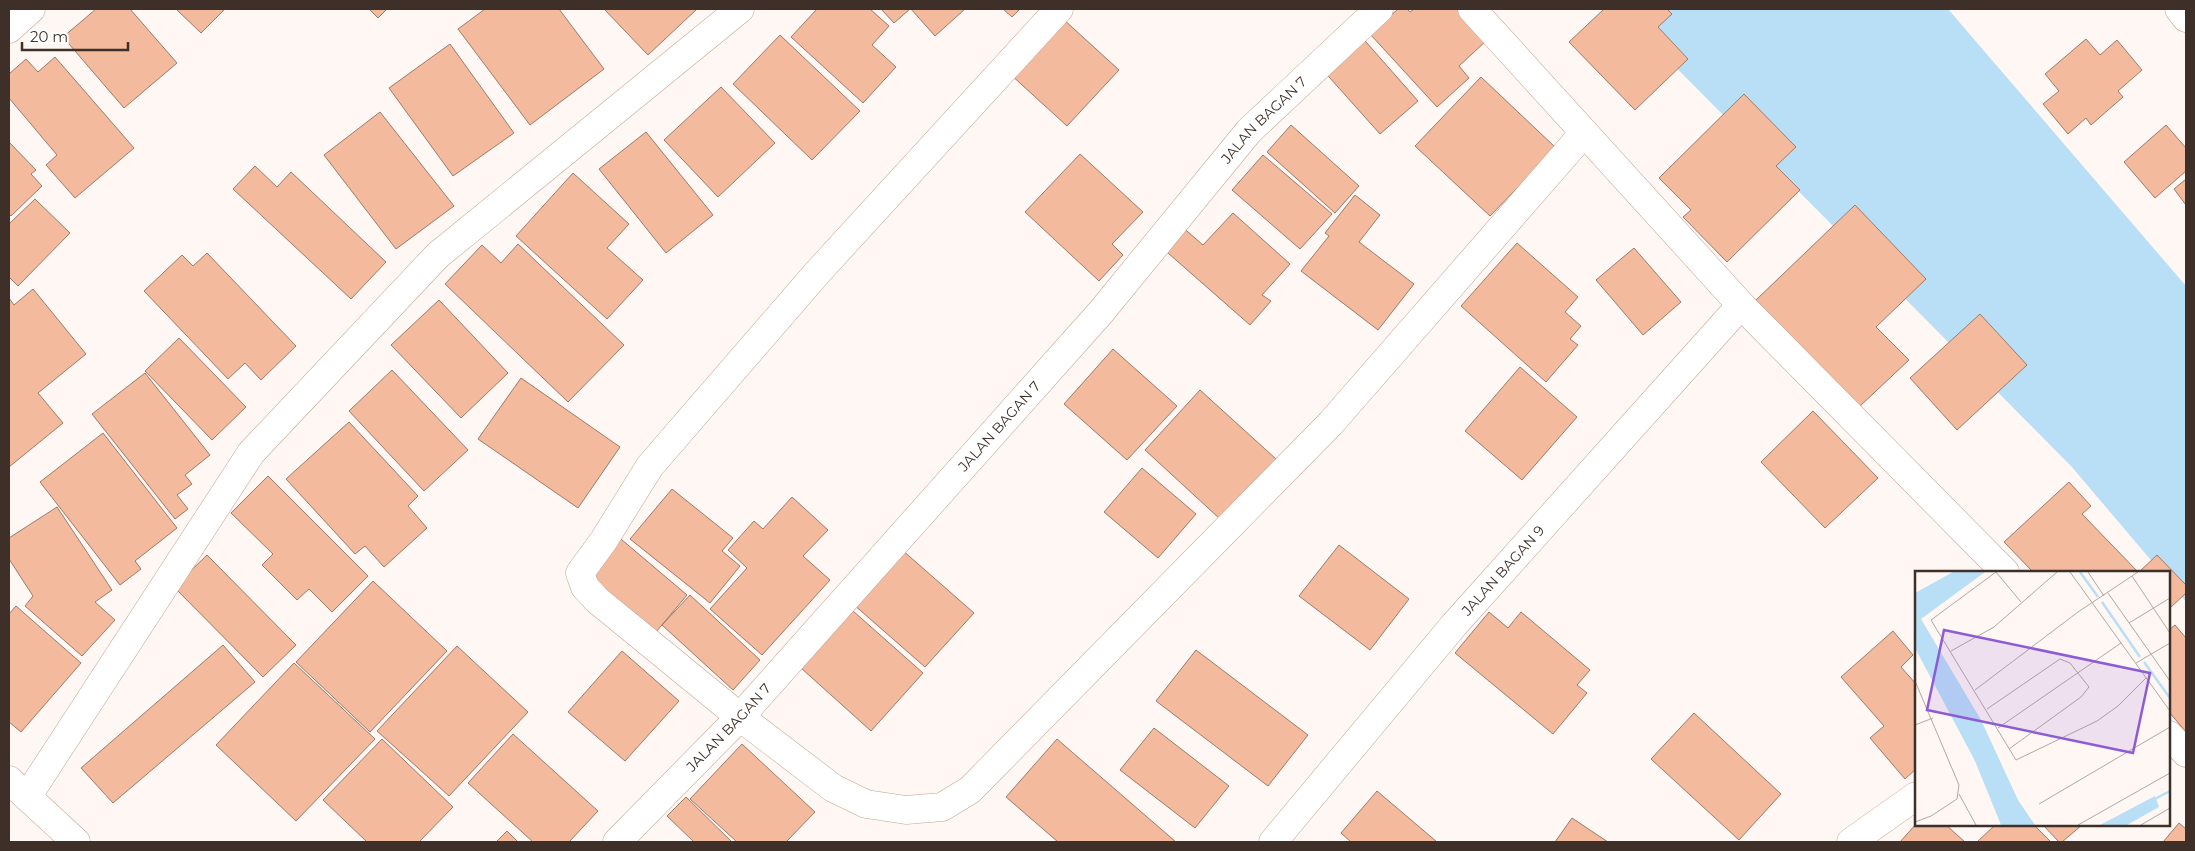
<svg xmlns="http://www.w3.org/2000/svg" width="2195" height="851" viewBox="0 0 2195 851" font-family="Montserrat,sans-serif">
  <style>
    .water { fill: #b9dff7 }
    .building { fill: #f4ba9d; stroke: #9b7a6a }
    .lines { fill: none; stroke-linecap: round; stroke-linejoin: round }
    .minor-casing { stroke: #c5a291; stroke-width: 29 }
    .tertiary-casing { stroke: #c5a291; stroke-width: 29 }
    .minor { stroke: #fff; stroke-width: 28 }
    .tertiary { stroke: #fff; stroke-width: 28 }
    .labels { text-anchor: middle; stroke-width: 4; stroke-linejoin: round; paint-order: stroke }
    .street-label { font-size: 14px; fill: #3e3029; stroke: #fff }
    .inset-river { fill: none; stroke: #b9dff7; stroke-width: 2.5 }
    .inset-road { fill: none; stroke: #b2a7a2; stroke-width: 1 }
    .view { fill: #8d5cd5; fill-opacity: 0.15; stroke: #8d5cd5; stroke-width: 2.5 }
    .inset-edge { fill: none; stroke: #3e3029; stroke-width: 2.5 }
  </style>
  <rect width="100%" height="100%" fill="#fff7f3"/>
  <path class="water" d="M1618,9H1948L2186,286V602L2169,581V572H2161L2071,466Z"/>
  <path class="building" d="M96,9H130L177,63L124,108L63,37Z
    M176,9H225L201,33Z
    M369,9H387L378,18Z
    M485,9H559L604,69L530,125L458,29Z
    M604,9H697L648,55Z
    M817,9H870L889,26L872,45L896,67L863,103L791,37Z
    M881,9H910L894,23Z
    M911,9H965L935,36Z
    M1003,9H1020L1012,17Z
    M1398,9H1407L1410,12L1414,9H1459L1487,40L1459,66L1469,78L1437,107L1370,34Z
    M1604,9H1667L1672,14L1658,27L1688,59L1635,110L1569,42Z
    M1062,18L1119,70L1067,126L1010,74Z
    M1359,34L1418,101L1380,134L1321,68Z
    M780,35L860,111L812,160L733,84Z
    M2086,39L2100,55L2117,40L2142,70L2118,91L2123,97L2091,125L2086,118L2068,134L2043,104L2059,91L2045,74Z
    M450,44L514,133L453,176L389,88Z
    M55,57L134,148L75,198L46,165L57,155L9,98V74L26,59L38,72Z
    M1481,77L1556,148L1490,216L1415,146Z
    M721,87L775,143L718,197L664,140Z
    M1744,94L1796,147L1776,166L1800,190L1727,262L1683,217L1691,210L1659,178Z
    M380,112L454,206L396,249L324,155Z
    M1291,125L1359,186L1335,213L1267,152Z
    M2166,125L2186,148V171L2155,198L2124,162Z
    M646,132L713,215L666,253L599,169Z
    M9,142L36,170L31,174L42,186L11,216L9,214Z
    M1080,154L1143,212L1112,244L1123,255L1099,281L1025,212Z
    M1263,155L1332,214L1300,249L1232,190Z
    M255,166L277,187L291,172L386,262L351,299L233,189Z
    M573,173L629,224L607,248L643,280L607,319L516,236Z
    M2186,179V205L2174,189Z
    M1355,195L1380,215L1359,242L1414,284L1378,330L1301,271L1329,236L1325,233Z
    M35,199L70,233L18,286L9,277V224Z
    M1855,205L1926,279L1876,327L1909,360L1859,407L1756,300Z
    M1233,213L1290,264L1262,295L1271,301L1250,325L1160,246L1180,225L1203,245Z
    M1517,243L1578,297L1565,312L1581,326L1570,339L1578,345L1546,382L1461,306Z
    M518,244L624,345L568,402L445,284L482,245L501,263Z
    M1634,248L1681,302L1643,335L1596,280Z
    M207,253L296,346L261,380L245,363L228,379L144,291L182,255L193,266Z
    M33,289L86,354L38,393L63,423L9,467V298L14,305Z
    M439,300L508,373L461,418L391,345Z
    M1980,314L2027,365L1957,430L1910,378Z
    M179,338L246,407L212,440L145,371Z
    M1113,349L1177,406L1127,460L1064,404Z
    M1520,367L1577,417L1522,480L1465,431Z
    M392,370L468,450L424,491L349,411Z
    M145,373L210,455L185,475L192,484L177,495L188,509L175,519L92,414Z
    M521,378L620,447L578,508L478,439Z
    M1200,390L1276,459L1220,519L1145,450Z
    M1813,411L1878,478L1825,528L1761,462Z
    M349,422L418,496L408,506L427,528L384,567L365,546L355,554L286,479Z
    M103,433L177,528L135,561L141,569L120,585L40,482Z
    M1142,468L1196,514L1158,558L1104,512Z
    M268,476L368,576L332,612L309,589L297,600L262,565L273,554L231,513Z
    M2069,482L2091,506L2082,514L2138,572H2033L2004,542Z
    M672,489L733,538L722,551L740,566L710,603L630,539Z
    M792,497L828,530L803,556L830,580L762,655L710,609L747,568L728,550L754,521L763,529Z
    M57,507L112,590L95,602L115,620L82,656L25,606L33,596L9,559V538Z
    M615,534L687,595L656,632L584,571Z
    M1339,545L1409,599L1370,650L1299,596Z
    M901,549L974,613L925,667L853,604Z
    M207,555L296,645L263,677L174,587Z
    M2157,555L2186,585V593L2169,609V572H2139Z
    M373,581L447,651L370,732L296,662Z
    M690,595L760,660L733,690L662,625Z
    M16,606L81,663L21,732L9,722V614Z
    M853,611L923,673L871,731L801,668Z
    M1489,612L1508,628L1521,612L1590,670L1577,685L1587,693L1553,734L1455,653Z
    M2175,625L2186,638V732L2169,712V630Z
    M1893,631L1913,655L1901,667L1916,684V769L1905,779L1870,738L1884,726L1841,677Z
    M223,645L255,682L113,803L81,768Z
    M457,646L528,712L449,796L377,731Z
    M1196,650L1308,735L1268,786L1156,701Z
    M622,651L679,701L625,761L568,712Z
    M294,663L375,739L296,821L216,745Z
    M1694,713L1781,794L1739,840L1651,759Z
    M1154,728L1229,786L1195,828L1120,770Z
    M513,734L598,811L569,842H533L468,783Z
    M382,739L453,807L419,842H367L323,800Z
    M1057,739L1176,842H1058L1006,797Z
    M742,744L815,812L786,842H737L690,799Z
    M1377,791L1437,842H1351L1341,833Z
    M686,797L732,842H694L667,816Z
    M1572,818L1608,842H1555Z
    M2179,823L2186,829V842H2163Z
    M1916,824L1946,825L1965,842H1900Z
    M1995,825H2034L2051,842H1977Z
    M2043,825H2082L2062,842H2059Z
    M507,831L518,842H496Z"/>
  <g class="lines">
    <defs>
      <g id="minor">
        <path d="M1059,9L817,273L650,466L604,540L580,573L585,587L597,600L740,717L833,788L866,804L906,810L942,807L970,790L1331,423L1584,133"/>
        <path d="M1472,9L1741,305L2005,572"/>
        <path d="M2179,9L2186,18"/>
        <path d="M9,29L31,9"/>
        <path d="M2169,735L2186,753"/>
        <path d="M27,797L251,453L438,255L740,9"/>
        <path id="s1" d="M617,842L740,717L1101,312L1249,131L1379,9"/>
        <path id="s2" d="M1273,842L1454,625L1741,305"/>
        <path d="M1851,842L1916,796"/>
      </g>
      <path id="tertiary" d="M9,780L76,842"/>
    </defs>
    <use href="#minor" class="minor-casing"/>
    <use href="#tertiary" class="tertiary-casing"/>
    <use href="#minor" class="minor"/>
    <use href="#tertiary" class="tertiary"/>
  </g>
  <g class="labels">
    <g class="street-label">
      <text dy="5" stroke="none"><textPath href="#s1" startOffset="970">JALAN BAGAN 7</textPath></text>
      <text dy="5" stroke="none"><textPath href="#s1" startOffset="565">JALAN BAGAN 7</textPath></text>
      <text dy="5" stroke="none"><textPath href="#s2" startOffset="356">JALAN BAGAN 9</textPath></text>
      <text dy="5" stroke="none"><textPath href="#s1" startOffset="160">JALAN BAGAN 7</textPath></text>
    </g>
  </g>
  <g transform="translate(1915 571)">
    <rect width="255" height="255" fill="#fff7f3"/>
    <path d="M38,1H70L6,48L66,149L103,229L120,254H86L60,190L0,77V22ZM240,225L244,236L212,254H185Z" fill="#b9dff7"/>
    <path class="inset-river" d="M165,1L183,26M187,31L225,86M229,91L255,127M234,231L255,220"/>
    <path class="inset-road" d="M81,1L16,49L101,189L182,150L203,135L231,107M81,1L106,31M155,1L255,140M173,1L189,25M217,5L255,62M193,22L255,110M214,52L255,27M36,80L79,56L142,1M221,92L255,72M0,110L44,214L42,228L16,245L0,251M60,119L163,41L223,1M72,138L145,88L155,92L174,116L166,126L94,178M0,154L18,147M83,157L206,72M44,223L61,254M124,233L255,156M163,254L255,202M226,254L255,237"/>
    <path class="view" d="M29,59L235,102L218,182L12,139Z"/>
    <rect width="255" height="255" class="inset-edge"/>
  </g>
  <rect width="2195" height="851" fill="none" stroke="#3e3029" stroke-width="20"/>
  <path d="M22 42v8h106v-8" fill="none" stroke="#3e3029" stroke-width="2.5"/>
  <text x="30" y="42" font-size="15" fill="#3e3029" stroke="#ffffff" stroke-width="4" paint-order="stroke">20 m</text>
</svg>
